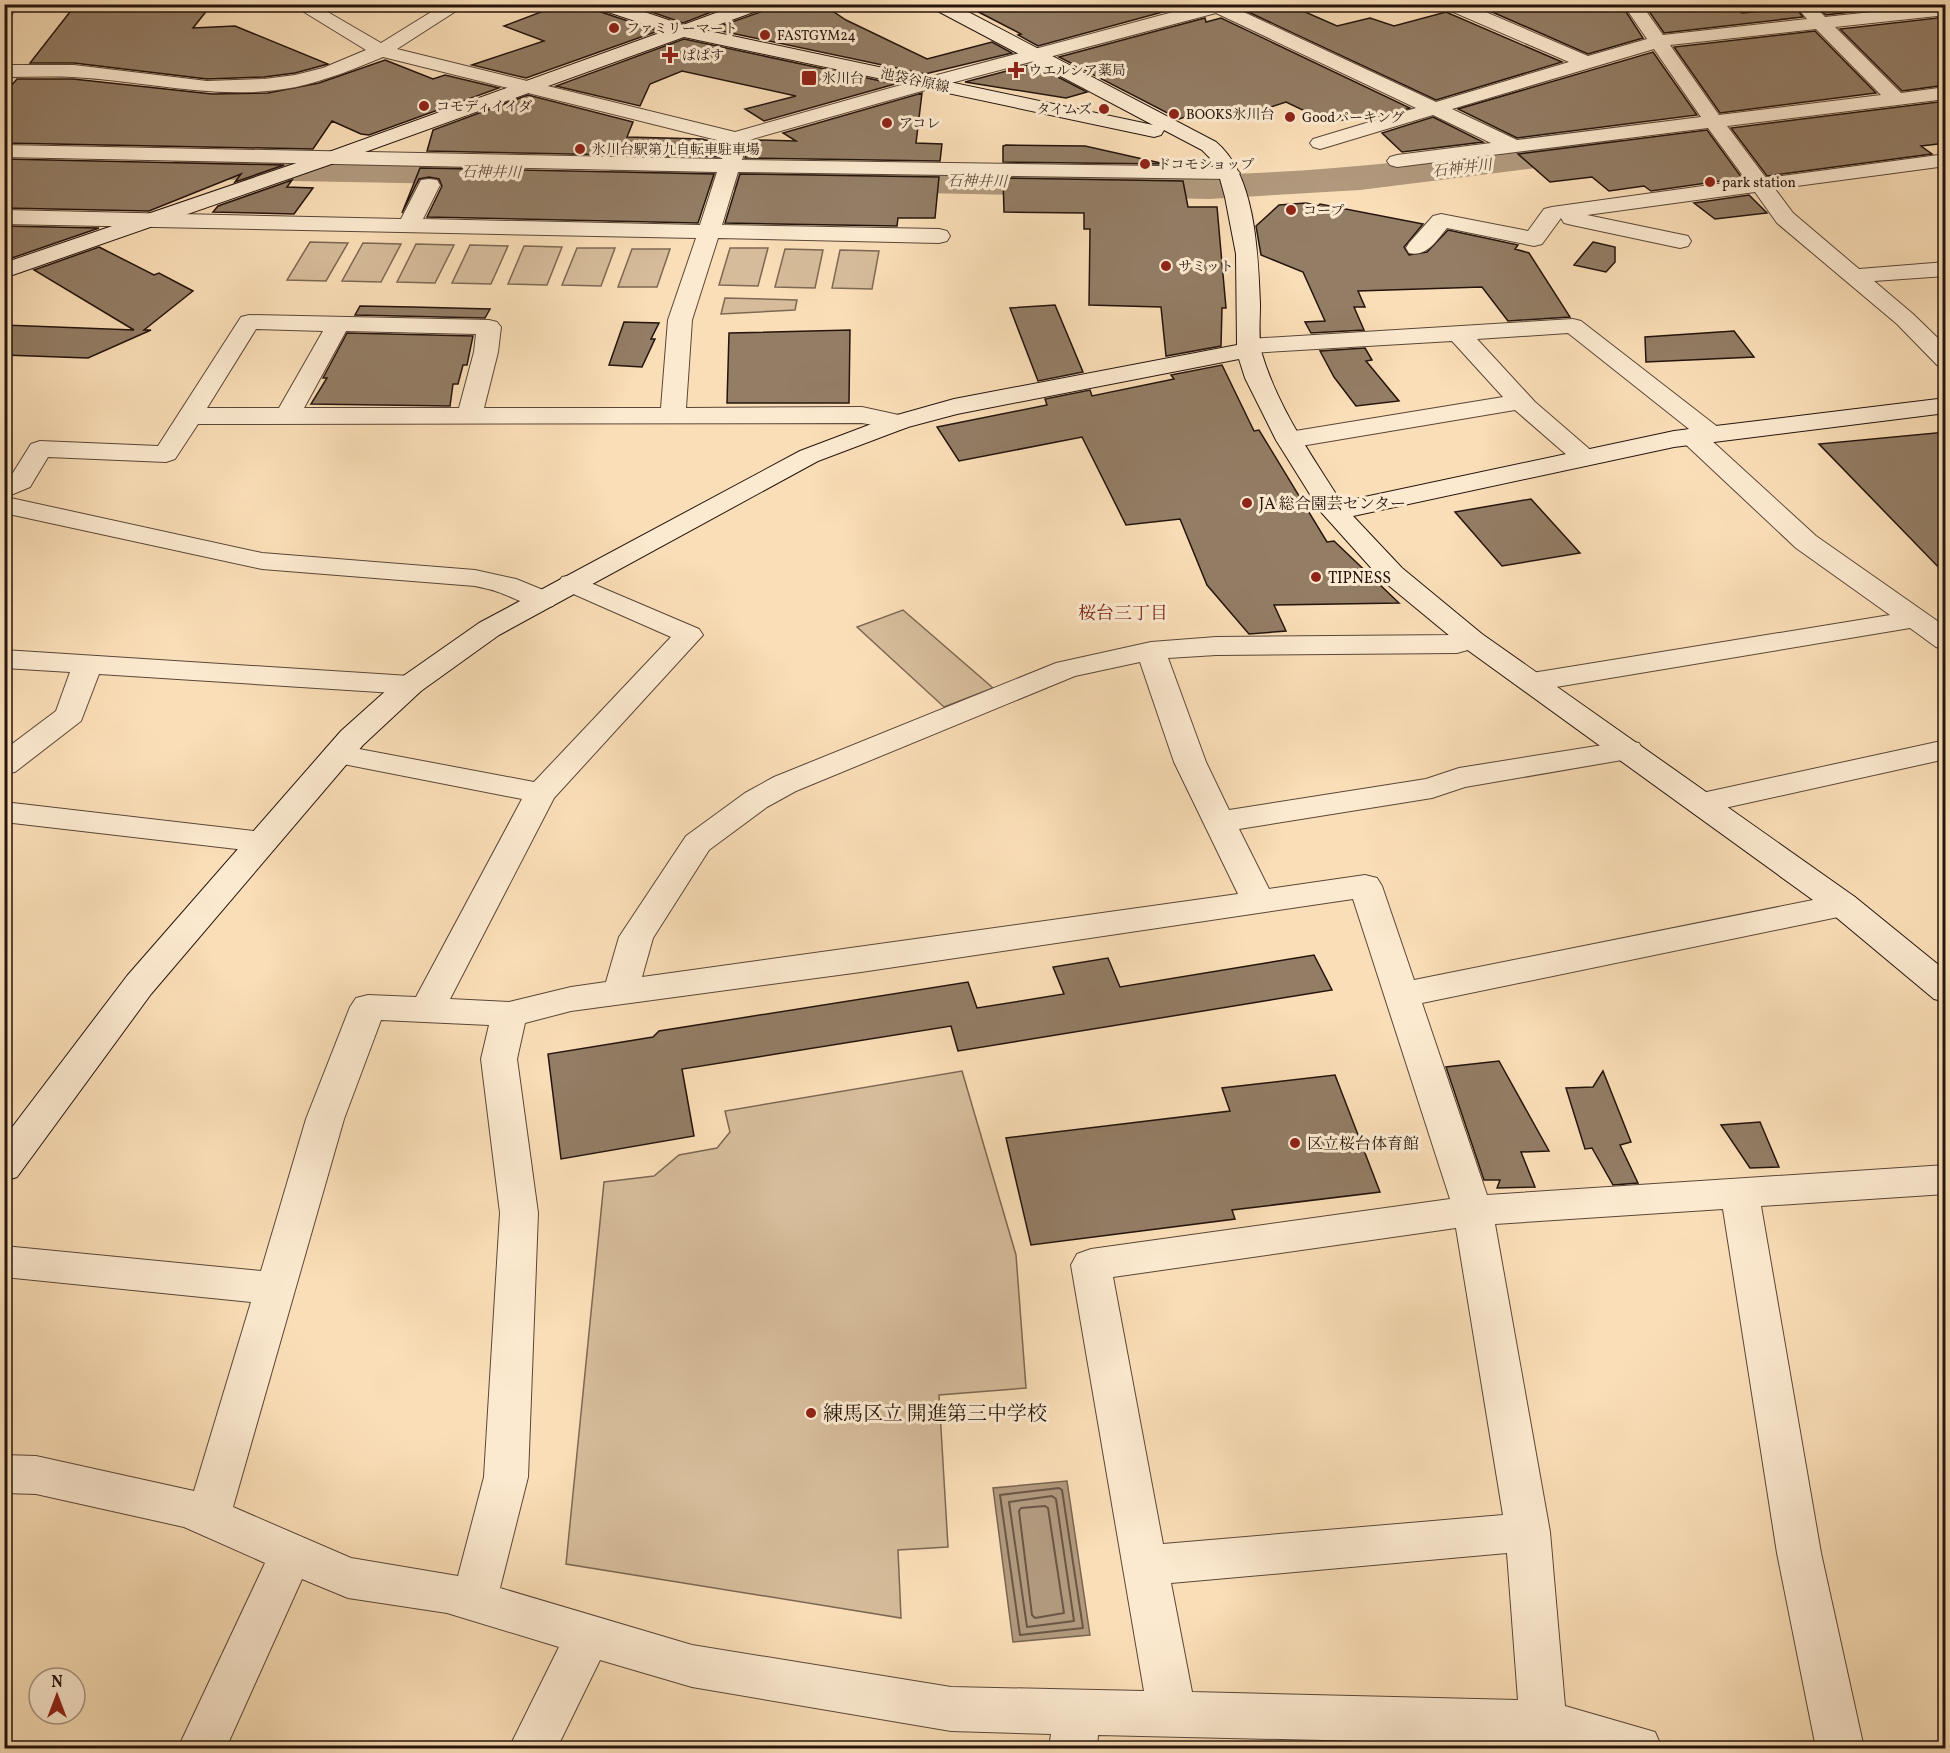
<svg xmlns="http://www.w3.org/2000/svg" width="1950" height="1753" viewBox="0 0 1950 1753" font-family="Vollkorn,'Noto Serif JP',serif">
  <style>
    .green { fill: #d6bc9a; stroke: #7d6854; stroke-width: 1.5 }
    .water { fill: #b1997d; stroke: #796450; stroke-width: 1.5 }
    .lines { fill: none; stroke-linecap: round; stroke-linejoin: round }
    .shore { stroke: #6a5645; stroke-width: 2 }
    .river { fill: #b1997d; fill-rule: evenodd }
    .building { fill: #937d65; stroke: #24140d; stroke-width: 1.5 }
    .street-casing { stroke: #5a4638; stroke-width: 2 }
    .secondary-casing { stroke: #24140d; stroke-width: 2 }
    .street { fill: #fcead0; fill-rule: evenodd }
    .secondary { fill: #fcead0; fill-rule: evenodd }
    .poi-dot { fill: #8f2418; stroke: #fcead0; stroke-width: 2 }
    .labels { text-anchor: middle; stroke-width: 6; stroke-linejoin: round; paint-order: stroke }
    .far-poi-label { font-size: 14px; fill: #24140d; stroke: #fcead0; text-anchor: start }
    .far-street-label { font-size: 14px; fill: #24140d; stroke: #fcead0 }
    .far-water-label { font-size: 15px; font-style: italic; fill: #5c493a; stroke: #fcead0 }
    .poi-label { font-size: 16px; fill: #24140d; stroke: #fcead0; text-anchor: start }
    .neighbourhood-label { font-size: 18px; fill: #7a1f14; stroke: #fcead0 }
    .near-poi-label { font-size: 20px; fill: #24140d; stroke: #fcead0; text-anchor: start }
  </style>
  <rect width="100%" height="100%" fill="#fadeb7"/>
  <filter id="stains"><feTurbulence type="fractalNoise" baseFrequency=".00333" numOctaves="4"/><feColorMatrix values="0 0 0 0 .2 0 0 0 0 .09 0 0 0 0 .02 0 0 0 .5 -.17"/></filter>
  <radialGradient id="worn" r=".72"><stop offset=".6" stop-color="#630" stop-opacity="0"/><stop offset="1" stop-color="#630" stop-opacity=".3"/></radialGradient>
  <path class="green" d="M310,242L348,243L326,281L287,280Z
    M363,243L401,244L381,282L342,281Z
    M416,244L454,245L435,283L397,282Z
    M470,245L508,246L491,284L452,283Z
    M524,246L562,247L547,285L508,284Z
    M577,248H615L601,286L562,285Z
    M730,248H768L758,286L719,285Z
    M632,249H670L657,287H618Z
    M785,249L823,250L815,288L775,287Z
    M840,250L879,251L872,289L832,288Z
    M725,298L797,300L795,310L721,314Z
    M903,610L993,688L944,707L857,627Z
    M962,1071L1016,1255L1026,1388L939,1395L948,1547L898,1550L901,1618L566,1564L604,1182L654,1176L679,1155L717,1148L730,1132L725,1111Z"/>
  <path class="water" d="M1067,1481L1090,1635L1013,1642L993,1488Z"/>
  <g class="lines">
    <path class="shore" d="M1059,1488L1062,1490L1083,1628L1020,1635L1000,1495Z
      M1052,1496L1056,1499L1074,1621L1027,1627L1009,1502Z
      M1045,1506L1048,1508L1064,1613L1035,1618L1032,1615L1019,1511L1021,1508Z"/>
    <path class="river" d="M1611,137L1625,141L1631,149L1625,157L1360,190L1209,199L627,187L613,184L607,175L613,166L627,163L1209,175C1344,171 1477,154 1611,137Z
      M189,155L507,161L521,164L527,173L521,182L507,185L189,179L175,175L169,167L175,159Z"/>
  </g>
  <path class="building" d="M104,4H212L193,28L235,26L328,64L295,73L264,77L207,79L74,63H30L73,8L100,9Z
    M562,4H591L595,10L658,31L526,78L472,65L544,41L504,26Z
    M629,4H732L683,23Z
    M770,4H822L846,20L927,59L992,42L1012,53L925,74L712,29L766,10Z
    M963,4H1192L1038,46L1018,35L1021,34Z
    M1267,4H1287L1337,26L1370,18L1394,26L1446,12L1562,62L1436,100L1246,11Z
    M1474,4H1621L1643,38L1588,54Z
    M1644,4L1699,6L1730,4L1742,13L1802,7L1799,12L1803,17L1664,33Z
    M1847,4H1920L1826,15L1815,6Z
    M1946,17V85L1902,91L1840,29Z
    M1205,18L1206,22L1221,18L1410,108L1369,120L1363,115L1330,123L1286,102L1237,118L1214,108L1179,119L1059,57Z
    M1815,31L1876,93L1720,113L1674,47Z
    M684,39L895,84L764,121L745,109L796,96L682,71L650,84L640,106L556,86Z
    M1653,52L1697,115L1517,138L1458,109Z
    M385,60L433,79L445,75L499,88L369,135L361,134L332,121L313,149L4,143V94L17,79H73L212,94L268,93L319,83Z
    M1033,64L1087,92L1066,98L965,82Z
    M922,93L916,143L942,144L940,161L745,158L748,148L746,143L758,140L796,141L783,133Z
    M528,95L633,122L627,137L702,139L726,145L721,157L427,151L433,130Z
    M1946,101V143L1921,146L1932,154L1767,176L1731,128Z
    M1433,117L1483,142L1402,152L1382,133Z
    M1707,130L1742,178L1651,191L1644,186L1609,191L1592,177L1550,182L1518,154Z
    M1006,145L1085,146L1165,164L1003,162V146Z
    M4,159L284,165L235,182L241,174L149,211L4,208Z
    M420,168L714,174L698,223L427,217L442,186L439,179L429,177L419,179L402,213Z
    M740,174L939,177L935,218H898L897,226L725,223Z
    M1003,178L1183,181L1188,207H1217L1226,308H1222L1221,346L1166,356L1161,307L1089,305L1090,229H1084V213L1004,212Z
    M292,180L287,187L313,188L294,214L213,212L218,206Z
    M1749,195L1767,213L1715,219L1694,203Z
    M1306,203L1318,206L1320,204L1423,224L1404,247L1409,255L1427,252L1448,230L1518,245L1515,249L1529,253L1570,317L1508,321L1482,287L1358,291L1365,307H1354L1364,330L1311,333L1305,322L1325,321L1303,272L1261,255L1256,226L1279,205Z
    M4,226L99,228L12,258L4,257Z
    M1593,242L1615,247V262L1606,272L1574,265Z
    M99,247L154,275L159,273L193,291L144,330H151L88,358L4,355V325L134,330L34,270Z
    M1055,305L1083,372L1038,381L1010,308Z
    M360,306L413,307L490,309L485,318L355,315Z
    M624,322L659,323L651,339H655L642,367L609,365Z
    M850,330L849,403H727L729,333Z
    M1734,331L1754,357L1646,362L1645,337Z
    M347,333L473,336L467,365H463L458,384H453L450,406L311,404L327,378H323Z
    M1365,348L1372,360L1366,361L1399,401L1356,406L1334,377L1320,351Z
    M1222,365L1254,431L1259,430L1327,542L1334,541L1399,603L1274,605L1286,631L1249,634L1207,585L1180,519L1126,525L1082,437L959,461L937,427L1047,405L1045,399L1090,390L1092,396L1174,379L1171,375Z
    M1946,432V575L1819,444Z
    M1531,499L1580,553L1502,566L1455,512Z
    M1314,955L1332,990L958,1051L951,1026L682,1069L694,1136L561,1159L548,1054L653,1037L659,1031L968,982L977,1008L1064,994L1053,967L1108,958L1120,987Z
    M1499,1061L1549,1151L1521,1152L1535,1187L1497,1188L1500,1180H1484L1446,1067Z
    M1603,1071L1631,1142L1620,1145L1638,1183L1613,1185L1592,1148L1585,1149L1566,1088L1593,1087Z
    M1335,1075L1380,1192L1232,1210L1235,1219L1031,1245L1006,1138L1230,1111L1222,1088Z
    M1760,1122L1779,1167L1750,1168L1721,1125Z"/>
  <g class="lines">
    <defs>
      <path id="street" d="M4,4H17L10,18L4,19Z
        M291,4H314L381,43L444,4H467L397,49L735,132L922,79L1203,4H1237L1235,8L1436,102L1569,62L1444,8L1441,4H1467L1588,56L1647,39L1623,4H1641L1663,35L1807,19L1801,12L1804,8C1814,5 1818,10 1825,17L1946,4V15L1835,27L1901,93L1946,87V99L1727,126L1766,178L1946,154V166L1775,189L1793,213L1859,269L1946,262V276L1874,281L1913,314L1946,346V367L1937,365L1897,324L1777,223L1755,192L1587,215L1688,236L1691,241L1688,246L1680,248L1572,225L1564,223L1561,218L1542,244L1534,246L1447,228C1436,241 1427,257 1409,253L1406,248L1409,243L1433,216L1441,214L1528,231L1544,209L1552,207L1746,180L1708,128L1397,167L1390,165L1387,161L1390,157L1397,155L1491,143L1433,115L1327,147L1320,149L1313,147L1310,143L1313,139L1416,108L1216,13L936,87L742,142L746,147L742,160L1229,167L1236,169L1240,173L1236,177L1229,179L738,172L722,225L939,229L947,231L950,236L947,241L939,243L718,238L692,320L686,408L862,407L908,417L912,422L908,427L899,430L862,423L198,424L175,459L166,462L48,457L30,487L6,497L262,553L475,570L516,579L553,594L557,600L553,606C533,611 517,598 498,592C491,589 483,588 475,586L262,569L4,513V479L11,476L31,444L40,441L158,446L241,317L249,315L489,320L497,322L501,327L498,352L484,408H661L668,320L696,238L4,224V210L401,219L421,180L429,179L437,180L440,185L423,219L700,225L717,172L4,157V145L722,159L729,143L383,57C354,69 327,80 296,87C220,102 149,81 73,77C50,76 27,77 4,77V65H74L207,81L264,79L295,75L323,68L366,50ZM1816,29L1881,95L1719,115L1670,45ZM1654,49L1701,117L1517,140L1452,109ZM256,329L323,331L279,408H207ZM346,331L476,334L474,352L459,408H304Z
        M1573,319L1581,321L1719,428L1723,433L1719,438L1711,440L1816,536L1946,627V650L1936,647L1910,628L1532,691L1522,688L1517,682L1522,676L1532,673L1890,615L1796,548L1682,441L1678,436L1682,431L1689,429L1568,333L1477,339L1535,402L1594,453L1598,458L1594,463L1585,466L1576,463L1515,410L1289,448L1280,445L1276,440L1280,435L1289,432L1503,397L1452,341L1249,353L1241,351L1237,346L1241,341L1249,339Z
        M572,575L699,629L703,635L554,798L450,999L509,1002L571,987L606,982L619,937L686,836L745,793L774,777L1056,663L1151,642L1216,637L1456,635L1472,631L1482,634L1486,640L1482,646L1457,653L1216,655L1168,658L1206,762L1229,810L1426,779L1459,768L1628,741L1639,743L1643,750L1639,757L1628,759L1465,787L1432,798L1239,829L1269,889L1365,875L1377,878L1382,886L1414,980L1843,894L1855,897L1860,905L1855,913L1843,916L1422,1003L1487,1195L1946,1165V1194L1761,1206L1821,1553L1864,1748H1816L1777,1553L1723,1209L1495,1224L1550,1532L1565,1706L1655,1732L1662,1748H1555L1543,1745L1459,1743V1748H1411V1742L1098,1735L1097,1748H1049L1051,1734L951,1731L692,1687L600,1660L557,1748H509L559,1647L447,1613L348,1598L302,1579L226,1748H178L265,1563L184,1527L36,1494L4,1493V1455L36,1456L194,1491L251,1302L4,1277V1246L261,1271L306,1119L350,1007L356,998L368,995L416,997L522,799L338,763L327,761L323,754L327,747L338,745L534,782L671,637L562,589L558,583L562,577ZM1140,662L1174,762L1238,894L642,977L653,938L709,850L767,807L796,791L1075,676ZM1353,899L1450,1199L1091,1249L1077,1254L1071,1265L1144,1691L951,1687L692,1645L500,1588L528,1477L538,1213L517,1059L525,1023L571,1011L861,972ZM381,1020L489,1025L481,1059L500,1213L484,1477L458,1576L351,1558L233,1507L344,1119ZM1456,1228L1503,1515L1163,1544L1113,1277ZM1507,1553L1518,1700L1192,1692L1171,1583Z
        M4,650L410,676L421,679L425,685L421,691L410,694L99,674L81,721L15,772L4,774V750L56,711L70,672L4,668Z
        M1946,740V759L1702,813L1691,810L1686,803L1691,796L1702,793Z
        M4,802L262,832L273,835L278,842L273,849L262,852L4,822Z"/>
      <path id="secondary" d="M593,4H621L683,25L740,4H768L765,8L704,30L1153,125L932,8L929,4H953L1216,142C1256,175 1258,255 1260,304C1260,320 1258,339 1262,354C1278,408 1312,456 1341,502L1674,431L1946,398V413L1674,447L1353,516L1402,568L1482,634L1855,897L1946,971V1002L1934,999L1831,913L1462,646L1382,580L1321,512L1276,440L1245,378L1239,359L957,414L908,427L818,461L499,635L421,691L363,745L151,994L17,1177L4,1181V1138L127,976L341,731L399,679L479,623L800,451L890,417L954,399L1237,345L1236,254L1225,197L1216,164L1202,150L1164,130L1161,135L1154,137L684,37L340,161L4,278V263L326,153L665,31L596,8Z"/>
    </defs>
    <use href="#street" class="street-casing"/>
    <use href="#secondary" class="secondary-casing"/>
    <use href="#street" class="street"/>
    <use href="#secondary" class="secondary"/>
  </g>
  <g class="poi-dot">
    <circle cx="614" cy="28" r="6"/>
    <circle cx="765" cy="35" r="6"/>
    <path d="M667 46h6v6h6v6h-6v6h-6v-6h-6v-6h6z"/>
    <path d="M1013 61h6v6h6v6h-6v6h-6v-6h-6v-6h6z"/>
    <rect x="801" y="70" width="16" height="16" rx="3"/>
    <circle cx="424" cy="106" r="6"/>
    <circle cx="1104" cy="109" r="6"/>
    <circle cx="1174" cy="114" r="6"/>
    <circle cx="1290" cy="117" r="6"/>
    <circle cx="887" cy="123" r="6"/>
    <circle cx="580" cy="149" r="6"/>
    <circle cx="1145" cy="164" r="6"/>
    <circle cx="1710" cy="182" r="6"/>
    <circle cx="1291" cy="210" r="6"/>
    <circle cx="1166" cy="266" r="6"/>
    <circle cx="1247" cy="503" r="6"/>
    <circle cx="1316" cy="577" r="6"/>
    <circle cx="1295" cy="1143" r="6"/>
    <circle cx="811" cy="1413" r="6"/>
  </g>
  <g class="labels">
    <g class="far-poi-label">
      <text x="626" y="33">ファミリーマート</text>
      <text x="777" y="40">FASTGYM24</text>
      <text x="682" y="60">ぱぱす</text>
      <text x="1028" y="75">ウエルシア薬局</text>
      <text x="822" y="83">氷川台</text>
      <text x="436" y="111">コモディイイダ</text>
      <text x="1092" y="114" text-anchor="end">タイムズ</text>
      <text x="1186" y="119">BOOKS氷川台</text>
      <text x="1302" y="122">Goodパーキング</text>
      <text x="899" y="128">アコレ</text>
      <text x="592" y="154">氷川台駅第九自転車駐車場</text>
      <text x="1157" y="169">ドコモショップ</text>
      <text x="1722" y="187">park station</text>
      <text x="1303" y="215">コープ</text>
      <text x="1178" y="271">サミット</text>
    </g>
    <g class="far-street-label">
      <text transform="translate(915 80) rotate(12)" y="5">池袋谷原線</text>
    </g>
    <g class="far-water-label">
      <text transform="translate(1462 168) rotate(-7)" y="5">石神井川</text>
      <text transform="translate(491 172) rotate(1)" y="5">石神井川</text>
      <text transform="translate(977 181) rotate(1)" y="5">石神井川</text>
    </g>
    <g class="poi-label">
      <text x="1259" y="509">JA 総合園芸センター</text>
      <text x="1328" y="583">TIPNESS</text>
      <text x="1307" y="1149">区立桜台体育館</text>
    </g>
    <g class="neighbourhood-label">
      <text x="1123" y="619">桜台三丁目</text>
    </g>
    <g class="near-poi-label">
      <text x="823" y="1420">練馬区立 開進第三中学校</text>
    </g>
  </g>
  <rect width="1950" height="1753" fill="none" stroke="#fadeb7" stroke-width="24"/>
  <rect x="6" y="6" width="1938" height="1741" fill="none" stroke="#24140d" stroke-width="3"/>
  <rect x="12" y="12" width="1926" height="1729" fill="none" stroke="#24140d" stroke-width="1.5"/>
  <g transform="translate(57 1696)"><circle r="28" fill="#fcead0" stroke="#a69482" stroke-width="1.5"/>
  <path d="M0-4.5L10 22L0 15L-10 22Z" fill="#8f2418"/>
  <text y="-9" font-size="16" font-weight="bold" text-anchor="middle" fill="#24140d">N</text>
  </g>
  <rect width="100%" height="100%" filter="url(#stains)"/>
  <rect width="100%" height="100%" fill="url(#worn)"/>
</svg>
